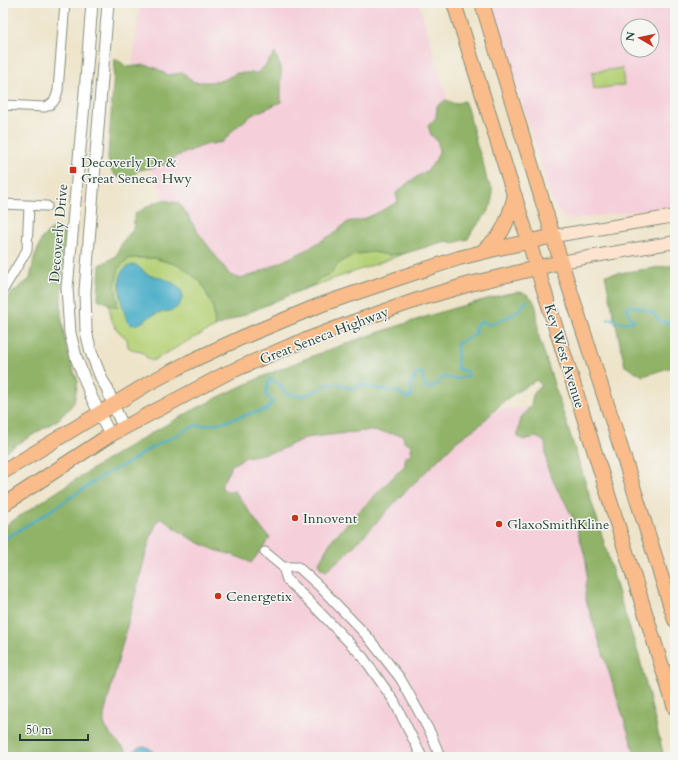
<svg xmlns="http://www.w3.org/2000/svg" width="678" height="760" viewBox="0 0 678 760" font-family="Cardo,serif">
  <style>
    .built { fill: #f5cfda; fill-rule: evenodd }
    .green { fill: #b5d177; stroke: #6a8756; fill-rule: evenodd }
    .forest { fill: #90b368; stroke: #58784e }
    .water { fill: #48adc8; stroke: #34757e }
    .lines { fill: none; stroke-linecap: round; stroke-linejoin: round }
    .stream { stroke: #48adc8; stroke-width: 2.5 }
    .minor-casing { stroke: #86907f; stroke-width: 11 }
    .tertiary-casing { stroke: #86907f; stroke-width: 13 }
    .secondary-casing { stroke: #86907f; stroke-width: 14 }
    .primary-casing { stroke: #86907f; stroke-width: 16 }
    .minor { stroke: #fff; stroke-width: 9 }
    .tertiary { stroke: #fff; stroke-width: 11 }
    .secondary { stroke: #fde4d0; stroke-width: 12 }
    .primary { stroke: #f9bc8a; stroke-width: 14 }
    .poi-dot { fill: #c8321e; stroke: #f6f6f2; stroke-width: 1.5 }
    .labels { text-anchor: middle; stroke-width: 3; stroke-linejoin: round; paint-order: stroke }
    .poi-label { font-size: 14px; fill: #1f3d34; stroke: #f6f6f2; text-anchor: start }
    .street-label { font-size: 14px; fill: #1f3d34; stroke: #f6f6f2 }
  </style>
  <rect width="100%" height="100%" fill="#f6f6f2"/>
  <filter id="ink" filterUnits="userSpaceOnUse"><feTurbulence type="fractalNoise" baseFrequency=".025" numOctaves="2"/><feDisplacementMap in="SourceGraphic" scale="8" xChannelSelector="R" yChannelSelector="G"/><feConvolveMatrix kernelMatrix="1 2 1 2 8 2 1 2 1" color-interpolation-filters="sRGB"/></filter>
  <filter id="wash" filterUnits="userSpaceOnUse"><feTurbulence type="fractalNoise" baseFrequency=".012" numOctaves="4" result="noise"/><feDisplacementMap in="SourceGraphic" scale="16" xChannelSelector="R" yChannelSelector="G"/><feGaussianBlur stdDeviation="0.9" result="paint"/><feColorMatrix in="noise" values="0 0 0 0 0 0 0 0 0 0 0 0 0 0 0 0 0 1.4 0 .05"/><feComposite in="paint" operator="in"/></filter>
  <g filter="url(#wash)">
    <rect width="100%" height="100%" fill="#eee4ca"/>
    <path class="built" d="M140,3H419L476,197L216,304L126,118Z
      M492,3H675V206L574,219L564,218L554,207ZM628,26H652V50H628Z
      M552,406L663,757H63L129,502L222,429Z"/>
    <path class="green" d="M622,68L624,85L594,89L592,72Z
      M373,252L389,255L406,253L373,265L302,290L313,285L320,278L330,274L336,266L345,259L358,254Z
      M130,258H154L181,266L201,282L213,307L215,327L190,340L152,361L146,357L142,352L135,351L128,347L127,339L116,329L111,318L109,304L118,308L115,286L119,267ZM136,265L148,275L164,279L172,283V310C165,311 159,312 153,315C145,319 141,325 132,324L123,305L120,279L128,267Z"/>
    <path class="forest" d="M275,53L281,69V102L252,115L235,128L223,142L205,145L177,156L162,166L139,170L131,178L117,177L109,168L108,157L115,58L127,67L145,65L156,68L167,75L183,73L194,82H210L223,80L237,73H257L265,66Z
      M446,100L455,104L464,101L469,113L477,146L483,162L487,181L492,188V204L482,220L472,231L468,239L453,243L446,241L406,253L389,255L373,252L358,254L345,259L336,266L330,274L320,278L313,285L215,327L213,307L201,282L181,266L154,258H130L119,267L115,286L118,308L98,299L100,265L116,256L123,241L133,230L135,214L152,204L163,200L178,203L187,214L197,231L230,275L239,278L253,275L304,251L333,234L349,221C363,223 385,208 398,202L396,193L409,182L428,170L435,161L439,152L438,142L431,135L428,125L436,118L437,106Z
      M55,227L67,235L61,298V315L64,334L68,352L74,372L78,381L74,403L59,419L3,453V301L7,297L30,279L34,259L42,238Z
      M675,265V366L643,376L625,366L605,275Z
      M517,292C542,293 536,320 539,337L598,522L623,608L639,656L664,757H636L585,597L587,570L585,556L576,525L564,500L557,489L547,467L545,442L536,437L523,440L517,436L521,418L531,405L533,395L538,388L542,385L536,380L532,383L518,391L505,400L481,424L457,441L398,499L376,523L348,552L326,571L321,568L318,564L333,538L405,465V457L411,454V444L404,442L403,435L371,431H365L305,438L278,451L246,457L232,465L222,484V488L226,491H235L261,528L270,538L251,563C239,556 228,554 215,550C196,542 179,533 164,519H159L152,533L146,553L104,715C104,717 104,719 104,722C105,731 120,744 127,751L122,757H3V527C75,480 146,432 223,395C278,368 334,347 392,328C419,319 445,310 473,303C487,299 502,294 517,292Z"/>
    <path class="water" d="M136,265C141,268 144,273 149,275C152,276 157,277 161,278C167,279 176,284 180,289C185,296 181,306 173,310C168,312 161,312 155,314C146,318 140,327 130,324C122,315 115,277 124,269C127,266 132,265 136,265Z
      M144,746C151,748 153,751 157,757H129L137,748Z"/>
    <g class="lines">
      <path class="stream" d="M608,319H613L622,323L634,321L629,315L627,307L633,306L652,312L661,322L675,323
        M3,540L58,506L104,475L130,462L147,450L194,426L207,425L224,422L253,413L266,410L273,401L266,396L268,382L271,378L280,385L287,394L301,396L314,392L328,384L342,385L354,390L359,384L379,389L398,392L406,398L412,396L411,382L414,379L417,373H422L425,388L435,386L443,377L457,379L469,376L467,371L458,369L457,344L476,334L474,328L482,321L489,325L514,314L527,301"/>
    </g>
  </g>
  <g filter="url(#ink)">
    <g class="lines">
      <defs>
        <path id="minor" d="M3,105L45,107C54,104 56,99 58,90L65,3
          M3,204L47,206
          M3,290L27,250L29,205
          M265,552L283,567H298L319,586L367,636L400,678L408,692L431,734L440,757
          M283,567L287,580L309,601L363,657L394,701L422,757"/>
        <path id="tertiary" d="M92,3L84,105L67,288L70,333L76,357L91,396L110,435
          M108,3L85,291L86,331L91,352L102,380L107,388L113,405L124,428"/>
        <path id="secondary" d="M554,236L675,216
          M561,262L675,242"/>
        <path id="primary" d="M454,3L675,708
          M482,3L561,262L614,426L675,620
          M482,252C488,246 495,240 500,234C508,223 511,208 515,196
          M3,472L149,383L189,362L243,337L320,305L399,278L459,258L495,249L554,236
          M3,505L110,435L225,374L290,346L353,322L426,297L470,284L561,262"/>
      </defs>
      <use href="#minor" class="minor-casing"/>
      <use href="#tertiary" class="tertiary-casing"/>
      <use href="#secondary" class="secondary-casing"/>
      <use href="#primary" class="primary-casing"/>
      <use href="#minor" class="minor"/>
      <use href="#tertiary" class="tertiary"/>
      <use href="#secondary" class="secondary"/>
      <use href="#primary" class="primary"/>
    </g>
  </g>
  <g class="poi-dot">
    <rect x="69" y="166" width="8" height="8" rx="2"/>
    <circle cx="295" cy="518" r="4"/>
    <circle cx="499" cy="524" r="4"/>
    <circle cx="218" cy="596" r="4"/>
  </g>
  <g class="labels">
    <g class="poi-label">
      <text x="81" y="167">Decoverly Dr &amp;<tspan x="81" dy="16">Great Seneca Hwy</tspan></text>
      <text x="303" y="523">Innovent</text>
      <text x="507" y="529">GlaxoSmithKline</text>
      <text x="226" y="601">Cenergetix</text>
    </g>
    <g class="street-label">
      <text transform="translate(58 233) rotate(-85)" y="5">Decoverly Drive</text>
      <text transform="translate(324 335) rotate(-21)" y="5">Great Seneca Highway</text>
      <text transform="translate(565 356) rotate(73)" y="5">Key West Avenue</text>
    </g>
  </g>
  <rect width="678" height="760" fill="none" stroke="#f6f6f2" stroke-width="16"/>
  <g transform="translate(640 38) rotate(279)"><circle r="19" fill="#f6f6f2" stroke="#a0aca6"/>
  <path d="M0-3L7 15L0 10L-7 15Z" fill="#c8321e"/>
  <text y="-6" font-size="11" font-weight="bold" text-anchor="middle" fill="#1f3d34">N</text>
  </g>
  <path d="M20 734v6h68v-6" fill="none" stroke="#1f3d34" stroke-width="2"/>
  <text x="26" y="734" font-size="12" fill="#1f3d34" stroke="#f6f6f2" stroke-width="3" paint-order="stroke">50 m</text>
</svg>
